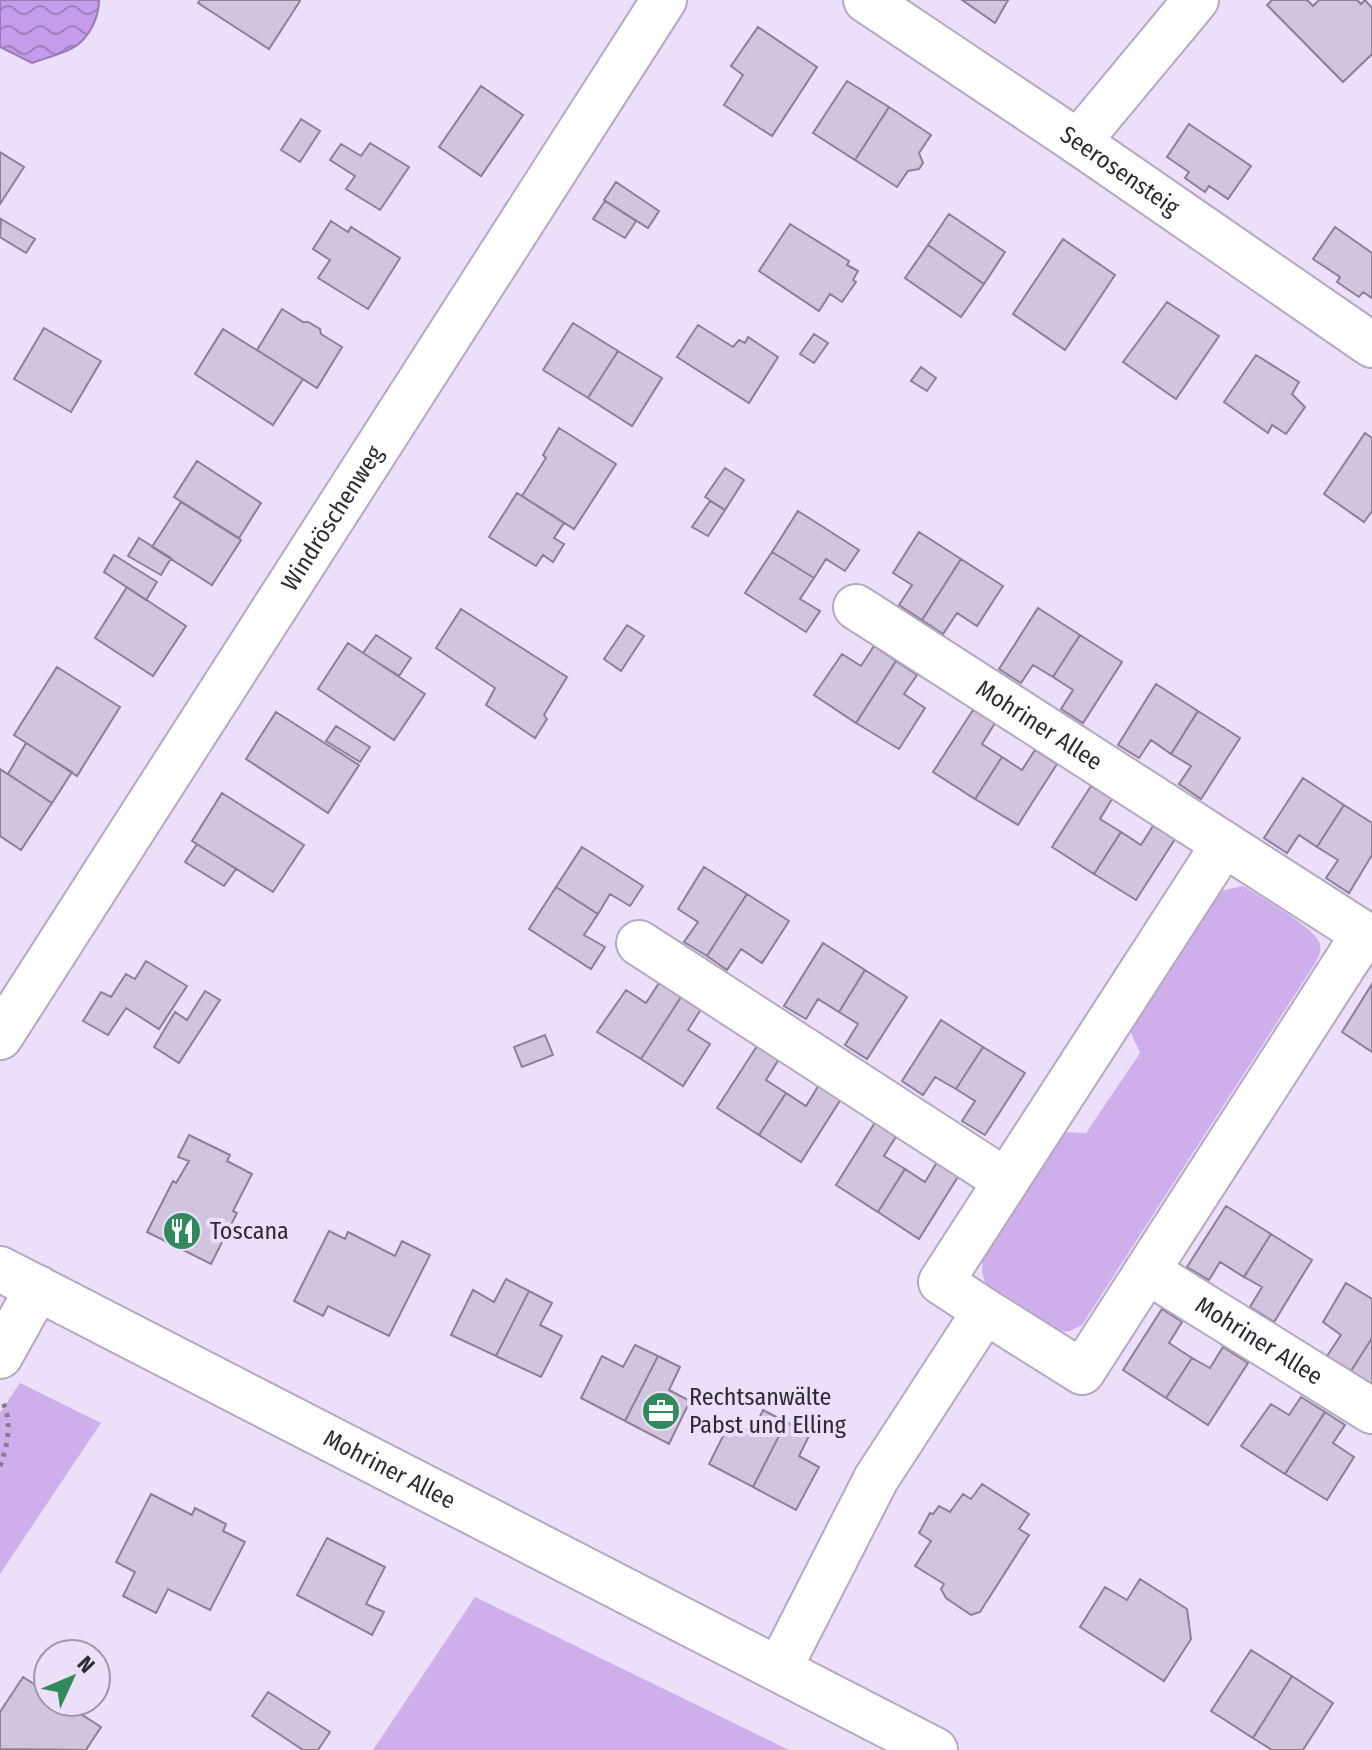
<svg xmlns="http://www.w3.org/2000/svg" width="1372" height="1750" viewBox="0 0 1372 1750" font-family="'Fira Sans Condensed',sans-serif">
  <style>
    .green { fill: #ceafec }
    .water { fill: url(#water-waves); stroke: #987ab4; stroke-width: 2 }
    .building { fill: #d1c5de; stroke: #8b8097; stroke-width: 2 }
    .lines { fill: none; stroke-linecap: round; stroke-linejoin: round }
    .minor-casing { stroke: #b5a8c1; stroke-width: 48 }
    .major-casing { stroke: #b5a8c1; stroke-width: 48 }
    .path { stroke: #857d8e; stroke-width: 5; stroke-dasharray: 4 6; stroke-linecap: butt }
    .minor { stroke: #fff; stroke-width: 44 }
    .major { stroke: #fff; stroke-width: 44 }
    .labels { text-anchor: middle; stroke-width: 8; stroke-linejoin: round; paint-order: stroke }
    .street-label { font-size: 24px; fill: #2e2933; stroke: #ebdff9 }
    .poi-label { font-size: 24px; fill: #2e2933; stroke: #ebdff9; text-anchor: start }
  </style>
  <defs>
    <pattern id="water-waves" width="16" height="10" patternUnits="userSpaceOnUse" patternTransform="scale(2)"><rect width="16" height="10" fill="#c59ceb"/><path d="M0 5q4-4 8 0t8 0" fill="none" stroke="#a07fbf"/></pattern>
  </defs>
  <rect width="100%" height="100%" fill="#ebdff9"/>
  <path class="green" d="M1243,886C1259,896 1313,927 1319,942C1323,950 1318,958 1314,965L1082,1325L1070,1331L1055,1332L987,1289L982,1272L983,1256L1060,1132L1086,1133L1140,1053L1128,1026L1219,891Z
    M20,1383L101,1423L0,1574V1413Z
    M475,1597L789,1750H373Z"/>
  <path class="water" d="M0,0H99C99,17 90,36 76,46C64,54 45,58 32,63L0,47Z"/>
  <path class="building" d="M200,0H299L300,1L269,49L198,3Z
    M962,0H1008L995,23Z
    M1272,0H1307L1313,6L1319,0H1357L1361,4L1365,0L1372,8V54L1343,82L1267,5Z
    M758,27L817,67L772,136L724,105L743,75L731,66Z
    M847,81L889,107L855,160L813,133Z
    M481,86L523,115L481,176L439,147Z
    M889,107L931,135L919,153L923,163L919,169L908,171L897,187L855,160Z
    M301,119L320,131L300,162L281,150Z
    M1189,124L1251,166L1228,199L1209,186L1205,192L1185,178L1189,172L1167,157Z
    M370,143L409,167L380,210L346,189L355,176L330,160L341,144L361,156Z
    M0,152L24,167L0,204Z
    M616,182L659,211L648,228L604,200Z
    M605,201L636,221L625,238L593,219Z
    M949,214L1005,252L984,284L928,245Z
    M1,219L35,239L26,253L0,237Z
    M331,221L348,232L351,227L400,258L368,309L318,278L330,260L313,249Z
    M790,224L849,261L847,265L858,271L853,280L856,282L842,302L830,294L819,311L759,271Z
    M1335,227L1372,253V298L1363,292L1359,297L1337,282L1340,277L1313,259Z
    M1063,239L1115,275L1065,350L1013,314Z
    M928,245L984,284L961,317L905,278Z
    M1167,302L1219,336L1176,399L1123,362Z
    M282,309L303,322H308L320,329L321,334L342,347L317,388L257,350Z
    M573,323L618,351L588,398L543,370Z
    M698,325L733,347L739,340L745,343L748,337L778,357L749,403L677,357Z
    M44,328L101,361L71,412L14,379Z
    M223,329L303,379L273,425L195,374Z
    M814,334L828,343L814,363L800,354Z
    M618,351L662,378L632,426L588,398Z
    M1256,355L1299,382L1292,394L1305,407L1286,434L1272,425L1268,433L1224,402Z
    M921,367L936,378L927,391L911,381Z
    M559,428L616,464L574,529L522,496L546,458L543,455Z
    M1365,433L1372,438V511L1364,522L1324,494Z
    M197,461L261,503L239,538L174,497Z
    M725,468L744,480L725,510L705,497Z
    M517,493L564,523L554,538L564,544L553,562L543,555L536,566L489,537Z
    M710,501L725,510L708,536L692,527Z
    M181,502L241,540L212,585L152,547Z
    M798,511L859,550L845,571L826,559L814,578L772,552Z
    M919,532L961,559L922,620L899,605L912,585L893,573Z
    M139,538L171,558L161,575L128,556Z
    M772,552L814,578L800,599L820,611L806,632L745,593Z
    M114,555L157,582L146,600L104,572Z
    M961,559L1003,586L977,626L957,613L943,634L922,620Z
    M127,587L186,626L153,676L95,638Z
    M1038,608L1080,635L1053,677L1033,665L1021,683L999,669Z
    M461,609L567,677L544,715L547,719L535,738L486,705L495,688L436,648Z
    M627,625L644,636L621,671L604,659Z
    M376,635L411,658L399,676L363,653Z
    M1080,635L1122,662L1083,723L1061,709L1073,690L1053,677Z
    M348,643L425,694L394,740L318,689Z
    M874,646L896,661L856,723L814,695L842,654L861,666Z
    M896,661L917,675L904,694L925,708L899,749L856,723Z
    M57,667L120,707L77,776L14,735Z
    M1156,684L1198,711L1171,754L1151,740L1139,758L1118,745Z
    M973,710L995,723L982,744L1002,757L975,799L933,772Z
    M1198,711L1240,738L1201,799L1179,784L1191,766L1171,754Z
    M276,712L359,765L328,813L246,759Z
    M336,726L370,747L360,762L326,741Z
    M26,743L72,772L52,803L8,774Z
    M1035,750L1057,764L1018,825L975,799L1002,757L1022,770Z
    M0,769L52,803L21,850L0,836Z
    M1303,778L1344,805L1317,847L1299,835L1287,853L1264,838Z
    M1091,786L1112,799L1100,819L1121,832L1094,874L1052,847Z
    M222,793L304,845L273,892L192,841Z
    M1344,805L1372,823V855L1349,893L1326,878L1338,860L1317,847Z
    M1153,826L1175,839L1136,900L1094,874L1121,832L1141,845Z
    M197,844L236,869L224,886L185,862Z
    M582,847L643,886L630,906L610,894L598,914L556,887Z
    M704,867L747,894L707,956L684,942L698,922L678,909Z
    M556,887L598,914L584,935L605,947L591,969L529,929Z
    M747,894L789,921L762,963L741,949L727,970L707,956Z
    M823,943L865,970L839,1012L818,999L806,1019L784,1006Z
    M146,961L187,986L159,1029L126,1008L108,1035L83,1021L101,992L111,997L126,974L135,979Z
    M865,970L907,997L867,1059L845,1045L858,1024L839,1012Z
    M659,983L681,997L641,1059L597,1032L626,990L646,1003Z
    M1372,984V1052L1342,1032Z
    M205,991L220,1000L179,1063L154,1047L175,1012L187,1020Z
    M681,997L701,1009L688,1030L710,1044L683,1086L641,1059Z
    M941,1020L983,1047L956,1089L935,1077L923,1095L902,1081Z
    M545,1035L553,1055L522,1067L514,1047Z
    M757,1046L779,1059L766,1080L786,1093L759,1135L717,1108Z
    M983,1047L1025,1073L985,1135L962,1121L975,1101L956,1089Z
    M819,1085L841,1099L801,1162L759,1135L786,1093L806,1106Z
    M876,1121L897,1135L884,1156L905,1169L878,1212L836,1185Z
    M189,1135L230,1155L227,1161L252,1174L233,1211L237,1213L211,1264L147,1232L173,1181L176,1183L189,1161L178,1157Z
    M937,1162L959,1175L919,1239L878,1212L905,1169L925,1182Z
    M1226,1206L1271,1234L1244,1277L1220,1262L1209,1280L1187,1267Z
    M329,1231L345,1239L348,1232L395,1256L402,1241L430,1255L389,1336L328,1306L323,1316L294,1301Z
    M1271,1234L1312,1260L1274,1322L1250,1307L1262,1287L1244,1277Z
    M506,1279L529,1291L496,1356L451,1335L473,1290L494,1302Z
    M1346,1283L1372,1299V1338L1351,1371L1327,1356L1341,1335L1323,1322Z
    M529,1291L552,1303L540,1325L562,1336L541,1377L496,1356Z
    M1162,1309L1182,1322L1169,1343L1192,1358L1166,1398L1123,1370Z
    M1372,1338V1383L1371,1384L1351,1371Z
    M635,1345L658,1356L625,1421L581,1398L602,1356L623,1367Z
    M1223,1347L1248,1363L1208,1425L1166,1398L1192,1358L1210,1368Z
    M658,1356L680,1367L669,1390L690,1401L669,1444L625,1421Z
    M1301,1397L1325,1412L1285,1474L1241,1446L1271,1404L1289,1415Z
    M763,1410L786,1422L753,1487L709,1464L730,1422L752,1433Z
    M1325,1412L1345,1425L1333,1443L1354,1457L1327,1500L1285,1474Z
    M786,1422L810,1434L799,1456L819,1467L796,1510L753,1487Z
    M982,1484L1029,1514L1019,1529L1029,1535L980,1612L971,1615L946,1598L941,1589L944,1584L915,1566L931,1541L919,1533L930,1513L933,1514L939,1506L950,1512L963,1494L971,1499Z
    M151,1494L192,1515L195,1508L226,1524L223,1531L245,1542L210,1610L168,1589L156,1613L123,1596L135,1572L116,1562Z
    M327,1538L385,1567L366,1604L384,1612L372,1635L297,1595Z
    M1140,1579L1187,1609L1191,1639L1164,1681L1080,1627L1105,1587L1127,1600Z
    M1251,1650L1292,1676L1253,1738L1211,1711Z
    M1292,1676L1333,1703L1303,1750H1272L1253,1738Z
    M23,1677L48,1693V1702H62L101,1727L86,1750L0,1749V1712Z
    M268,1692L330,1732L318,1750H303L252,1716Z"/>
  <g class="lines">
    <defs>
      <g id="minor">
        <path id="s1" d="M866,0L1078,142L1372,345"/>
        <path d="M1078,142L1196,0"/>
        <path id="s2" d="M856,607L1224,844"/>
        <path d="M639,943L1006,1181"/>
        <path id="s3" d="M0,1037L664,0"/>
        <path id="s4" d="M1147,1271L1372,1411"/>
        <path d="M0,1356L38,1288"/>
        <path d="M779,1669L876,1479L985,1311L1082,1372L1364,934L1224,844L941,1282L985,1311"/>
      </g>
      <g id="major">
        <path id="s5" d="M0,1269L935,1750"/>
      </g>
    </defs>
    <use href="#minor" class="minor-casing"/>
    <use href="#major" class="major-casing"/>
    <path class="path" d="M0,1466C8,1445 13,1419 1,1399"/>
    <use href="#minor" class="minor"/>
    <use href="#major" class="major"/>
  </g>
  <defs>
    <symbol id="restaurant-disc" viewBox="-11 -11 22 22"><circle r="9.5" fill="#32895c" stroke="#ebdff9"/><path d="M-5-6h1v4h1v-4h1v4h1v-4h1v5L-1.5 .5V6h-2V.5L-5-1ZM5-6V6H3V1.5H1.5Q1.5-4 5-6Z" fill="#fff"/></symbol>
    <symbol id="office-disc" viewBox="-11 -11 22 22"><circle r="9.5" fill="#32895c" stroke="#ebdff9"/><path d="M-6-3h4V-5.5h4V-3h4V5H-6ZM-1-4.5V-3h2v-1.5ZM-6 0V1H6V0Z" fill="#fff"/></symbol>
  </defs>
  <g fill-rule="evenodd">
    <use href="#restaurant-disc" x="160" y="1209" width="44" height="44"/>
    <use href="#office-disc" x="639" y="1389" width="44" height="44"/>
  </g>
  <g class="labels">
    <g class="street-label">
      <text dy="8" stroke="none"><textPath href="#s1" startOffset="306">Seerosensteig</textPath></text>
      <text dy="8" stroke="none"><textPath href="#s3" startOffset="616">Windröschenweg</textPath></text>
      <text dy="8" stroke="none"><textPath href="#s2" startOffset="218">Mohriner Allee</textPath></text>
      <text dy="8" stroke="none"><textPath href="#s4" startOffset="132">Mohriner Allee</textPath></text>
      <text dy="8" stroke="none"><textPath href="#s5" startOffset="438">Mohriner Allee</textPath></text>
    </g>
    <g class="poi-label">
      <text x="210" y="1239">Toscana</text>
      <text x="689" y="1405">Rechtsanwälte<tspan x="689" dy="28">Pabst und Elling</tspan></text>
    </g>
  </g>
  <g transform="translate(72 1678) rotate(46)"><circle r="38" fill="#ebdff9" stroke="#9f96aa" stroke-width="2"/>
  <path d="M0-6L14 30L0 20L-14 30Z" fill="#32895c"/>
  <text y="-12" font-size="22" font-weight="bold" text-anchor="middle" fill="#2e2933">N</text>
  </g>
</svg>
